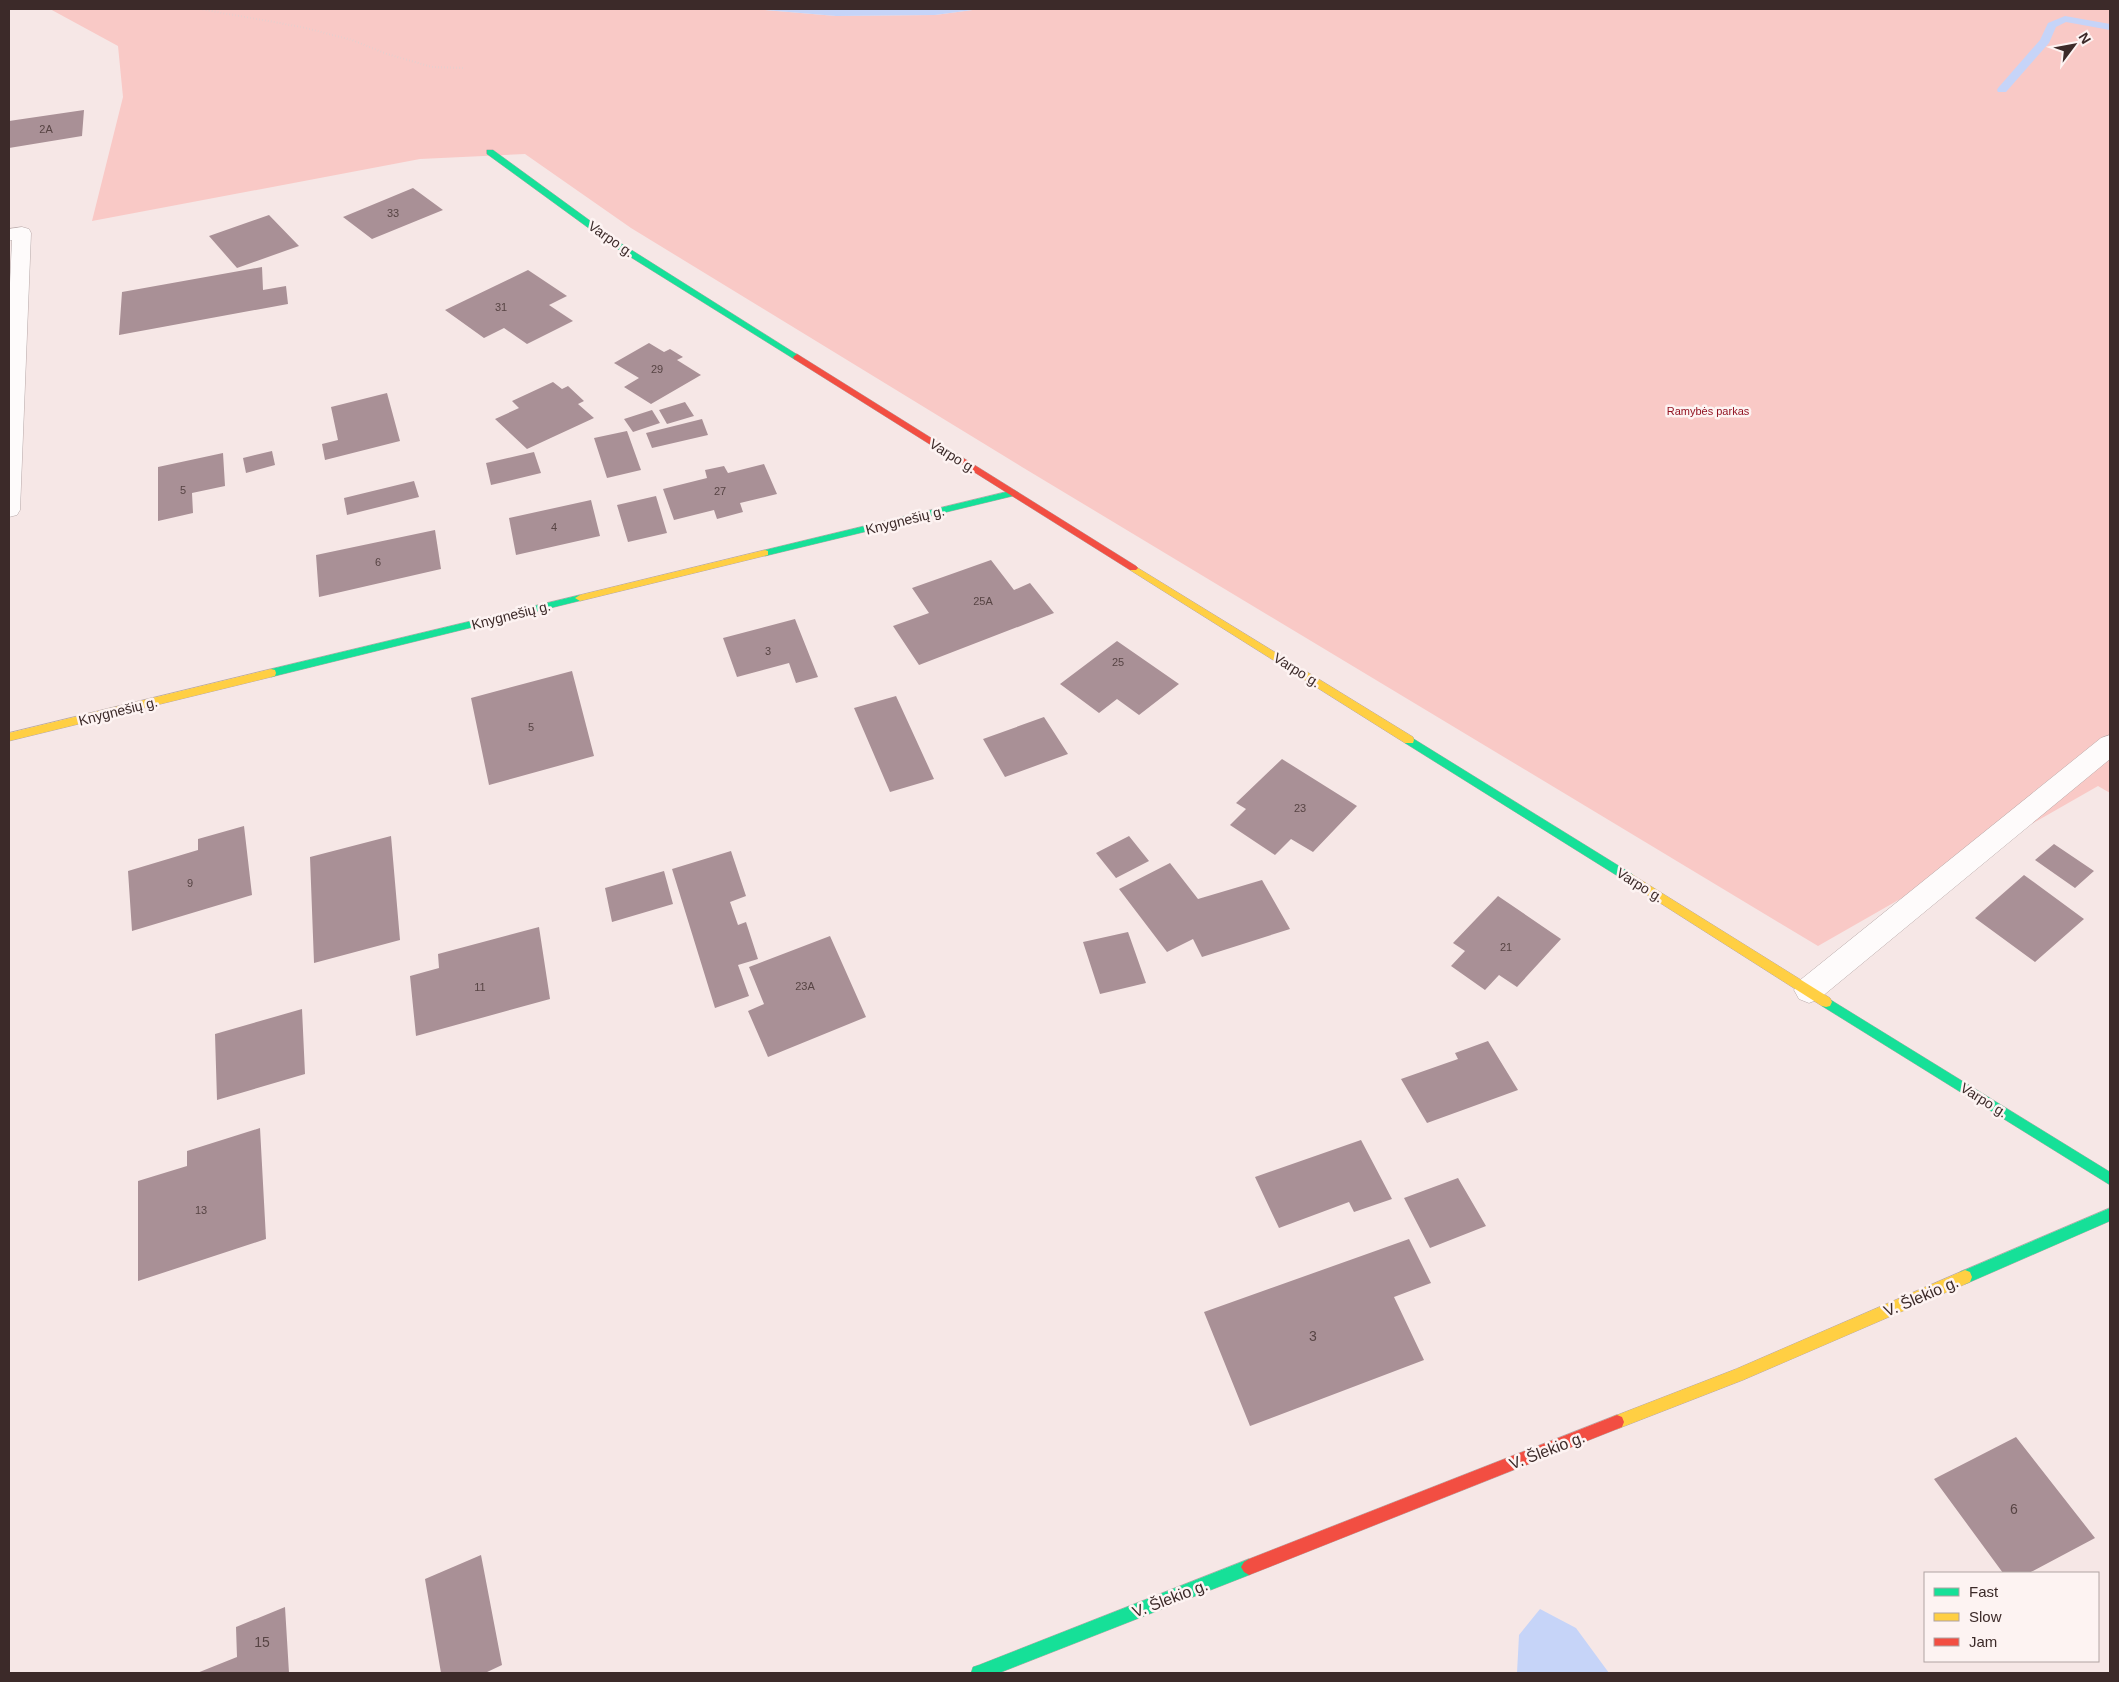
<svg xmlns="http://www.w3.org/2000/svg" width="2119" height="1682" viewBox="0 0 2119 1682" font-family="Helvetica,sans-serif">
  <style>
    .green { fill: #f9c9c6 }
    .water { fill: #c6d4f8 }
    .lines { fill: none; stroke-linecap: round; stroke-linejoin: round }
    .stream { fill: #c6d4f8; fill-rule: evenodd }
    .building { fill: #a99096 }
    .street-casing { stroke: #b7a8a8; stroke-width: 1 }
    .fast-casing { stroke: #b7a8a8; stroke-width: 1 }
    .slow-casing { stroke: #b7a8a8; stroke-width: 1 }
    .jam-casing { stroke: #b7a8a8; stroke-width: 1 }
    .path { stroke: #d9d3d3; stroke-width: 2; stroke-dasharray: 0.5 2.5; stroke-linecap: butt }
    .street { fill: #fefbfb; fill-rule: evenodd }
    .fast { fill: #16e098; fill-rule: evenodd }
    .slow { fill: #ffcf43; fill-rule: evenodd }
    .jam { fill: #f24e42; fill-rule: evenodd }
    .labels { text-anchor: middle; stroke-width: 5; stroke-linejoin: round; paint-order: stroke }
    .number-label { font-size: 11px; fill: #574444 }
    .far-park-label { font-size: 11px; fill: #900f1e; stroke: #fdf3f2 }
    .street-label { font-size: 14px; fill: #3c2a29; stroke: #fdf3f2 }
    .near-number-label { font-size: 14px; fill: #574444 }
    .near-street-label { font-size: 16px; fill: #3c2a29; stroke: #fdf3f2 }
  </style>
  <rect width="100%" height="100%" fill="#f6e7e6"/>
  <path class="green" d="M50,9H753L836,16L935,15L980,9H2110V793L2098,786L1818,946L1022,467L631,228L525,154L420,159L92,221L123,97L118,46Z"/>
  <path class="water" d="M753,9H980L935,15L836,16Z
    M1540,1609L1576,1628L1609,1673H1517L1519,1635Z"/>
  <g class="lines">
    <path class="stream" d="M2065,16L2110,24V30L2066,22L2056,27L2049,43L2006,92H1998L1997,90L1998,88L2040,40L2048,23Z"/>
  </g>
  <path class="building" d="M84,110L82,136L9,148V121Z
    M413,188L443,210L372,239L343,217Z
    M269,215L299,246L237,268L209,236Z
    M262,267L263,290L286,286L288,304L119,335L122,292Z
    M528,270L567,296L549,305L573,321L527,344L504,328L484,338L445,310Z
    M649,343L664,352L670,349L683,357L677,360L701,375L651,404L624,387L639,378L614,363Z
    M553,382L562,389L568,386L584,401L578,404L594,418L527,449L495,419L519,408L512,401Z
    M387,393L400,441L325,460L322,444L338,440L331,407Z
    M685,402L694,416L667,424L659,410Z
    M652,410L660,423L633,432L624,419Z
    M702,419L708,435L652,448L646,433Z
    M627,431L641,470L607,478L594,438Z
    M272,451L275,465L246,473L243,458Z
    M534,452L541,473L491,485L486,463Z
    M223,453L225,486L192,493L193,513L158,521V467Z
    M764,464L777,494L740,503L743,512L717,519L714,510L674,520L663,489L707,478L705,470L724,466L728,473Z
    M414,481L419,497L347,515L344,498Z
    M656,496L667,533L628,542L617,505Z
    M591,500L600,536L516,555L509,518Z
    M435,530L441,569L319,597L316,555Z
    M991,560L1014,590L1030,583L1054,613L919,665L893,626L929,613L912,588Z
    M795,619L818,677L796,683L789,663L737,677L723,638Z
    M1117,641L1179,684L1139,715L1117,699L1099,713L1060,684Z
    M572,671L594,756L489,785L471,698Z
    M896,696L934,779L890,792L854,708Z
    M1044,717L1068,754L1005,777L983,739Z
    M1282,759L1357,806L1313,852L1291,839L1275,855L1230,825L1246,809L1236,803Z
    M244,826L252,895L132,931L128,871L198,850V839Z
    M391,836L400,940L314,963L310,857Z
    M1129,836L1149,861L1116,878L1096,853Z
    M2054,844L2094,871L2075,888L2035,860Z
    M731,851L746,896L730,902L738,925L746,922L758,959L738,965L749,996L715,1008L672,869Z
    M1170,863L1198,899L1262,880L1290,929L1202,957L1193,939L1167,952L1119,889Z
    M664,871L673,904L612,922L605,888Z
    M2024,875L2084,919L2035,962L1975,918Z
    M1498,896L1561,939L1517,987L1499,975L1485,990L1451,966L1465,951L1453,943Z
    M539,927L550,999L416,1036L410,976L439,968L438,954Z
    M1128,932L1146,983L1100,994L1083,942Z
    M830,936L866,1017L768,1057L748,1011L764,1004L749,967Z
    M302,1009L305,1074L217,1100L215,1034Z
    M1488,1041L1518,1090L1427,1123L1401,1079L1458,1059L1455,1053Z
    M260,1128L266,1239L138,1281V1181L187,1166V1151Z
    M1361,1140L1392,1199L1354,1212L1349,1202L1279,1228L1255,1177Z
    M1458,1178L1486,1226L1430,1248L1404,1198Z
    M1409,1239L1431,1283L1394,1297L1424,1360L1250,1426L1204,1312Z
    M2016,1437L2095,1538L2029,1573H2003L1934,1479Z
    M481,1555L502,1665L485,1673H441L425,1579Z
    M285,1607L289,1673H197L237,1657L236,1627Z"/>
  <g class="lines">
    <defs>
      <path id="street" d="M22,227L29,229L31,233L20,510L17,515L9,517V305L12,240L9,241V229Z
        M2110,735V759L1819,999L1809,1003L1799,999L1794,990L1799,981L2101,738Z"/>
      <path id="fast" d="M487,150H493L622,244L801,357L797,360L794,359L616,248L487,154Z
        M1014,490L1019,493L1017,495L765,556L760,553L765,550Z
        M580,595L583,596L585,598L583,600L271,677L266,673L271,669Z
        M1409,736L1632,874L1634,877L1632,880H1624L1405,743L1404,740Z
        M1826,997L2110,1172V1185L1822,1006L1820,1002L1822,998Z
        M2110,1208V1221L1970,1282L1965,1284L1960,1282L1958,1277L1960,1272Z
        M1249,1559L1254,1562L1257,1567L1254,1572L1249,1575L999,1673H971L973,1667L979,1665Z"/>
      <path id="slow" d="M765,550L768,551V555L580,601L575,598L580,595Z
        M1133,565L1413,737L1414,740L1413,743H1405L1130,570L1128,568L1130,566Z
        M271,669L275,670L276,673L275,676L9,741V733Z
        M1628,872L1830,998L1832,1002L1830,1006L1826,1007L1822,1006L1624,880L1622,877L1624,874Z
        M1965,1270L1970,1272L1972,1277L1970,1282L1743,1380L1617,1429L1612,1427L1610,1422L1612,1417L1736,1369Z"/>
      <path id="jam" d="M797,354L1136,566L1138,568L1136,570H1130L794,359L793,357Z
        M1617,1415L1622,1417L1624,1422L1622,1427L1617,1429L1249,1575L1244,1572L1241,1567L1244,1562L1249,1559Z"/>
    </defs>
    <use href="#street" class="street-casing"/>
    <use href="#fast" class="fast-casing"/>
    <use href="#slow" class="slow-casing"/>
    <use href="#jam" class="jam-casing"/>
    <path class="path" d="M200,9L302,27L352,40L387,54L432,67L465,68"/>
    <use href="#street" class="street"/>
    <use href="#fast" class="fast"/>
    <use href="#slow" class="slow"/>
    <use href="#jam" class="jam"/>
  </g>
  <g class="labels">
    <g class="number-label">
      <text x="46" y="133">2A</text>
      <text x="393" y="217">33</text>
      <text x="501" y="311">31</text>
      <text x="657" y="373">29</text>
      <text x="183" y="494">5</text>
      <text x="720" y="495">27</text>
      <text x="554" y="531">4</text>
      <text x="378" y="566">6</text>
      <text x="983" y="605">25A</text>
      <text x="768" y="655">3</text>
      <text x="1118" y="666">25</text>
      <text x="531" y="731">5</text>
      <text x="1300" y="812">23</text>
      <text x="190" y="887">9</text>
      <text x="1506" y="951">21</text>
      <text x="805" y="990">23A</text>
      <text x="480" y="991">11</text>
      <text x="201" y="1214">13</text>
    </g>
    <g class="far-park-label">
      <text x="1708" y="415">Ramybės parkas</text>
    </g>
    <g class="street-label">
      <text transform="translate(611 239) rotate(35)" y="5">Varpo g.</text>
      <text transform="translate(953 456) rotate(32)" y="5">Varpo g.</text>
      <text transform="translate(905 520) rotate(-14)" y="5">Knygnešių g.</text>
      <text transform="translate(511 615) rotate(-14)" y="5">Knygnešių g.</text>
      <text transform="translate(1297 670) rotate(32)" y="5">Varpo g.</text>
      <text transform="translate(118 711) rotate(-14)" y="5">Knygnešių g.</text>
      <text transform="translate(1640 885) rotate(32)" y="5">Varpo g.</text>
      <text transform="translate(1984 1100) rotate(32)" y="5">Varpo g.</text>
    </g>
    <g class="near-number-label">
      <text x="1313" y="1341">3</text>
      <text x="2014" y="1514">6</text>
      <text x="262" y="1647">15</text>
    </g>
    <g class="near-street-label">
      <text transform="translate(1921 1296) rotate(-23)" y="6">V. Šlekio g.</text>
      <text transform="translate(1547 1450) rotate(-21)" y="6">V. Šlekio g.</text>
      <text transform="translate(1170 1598) rotate(-21)" y="6">V. Šlekio g.</text>
    </g>
  </g>
  <rect width="2119" height="1682" fill="none" stroke="#3c2a29" stroke-width="20"/>
  <rect x="1924" y="1572" width="175" height="90" fill="#fdf3f2" stroke="#b0a3a2"/>
  <rect x="1934" y="1588" width="25" height="8" fill="#16e098" stroke="#b0a3a2"/>
  <text x="1969" y="1597" font-size="15" fill="#3c2a29">Fast</text>
  <rect x="1934" y="1613" width="25" height="8" fill="#ffcf43" stroke="#b0a3a2"/>
  <text x="1969" y="1622" font-size="15" fill="#3c2a29">Slow</text>
  <rect x="1934" y="1638" width="25" height="8" fill="#f24e42" stroke="#b0a3a2"/>
  <text x="1969" y="1647" font-size="15" fill="#3c2a29">Jam</text>
  <g transform="translate(2074 45) rotate(58)" stroke="#fdf3f2" stroke-width="4" paint-order="stroke">
  <path d="M0-4L9 19L0 12L-9 19Z" fill="#3c2a29"/>
  <text y="-8" font-size="14" font-weight="bold" text-anchor="middle" fill="#3c2a29">N</text>
  </g>
</svg>
